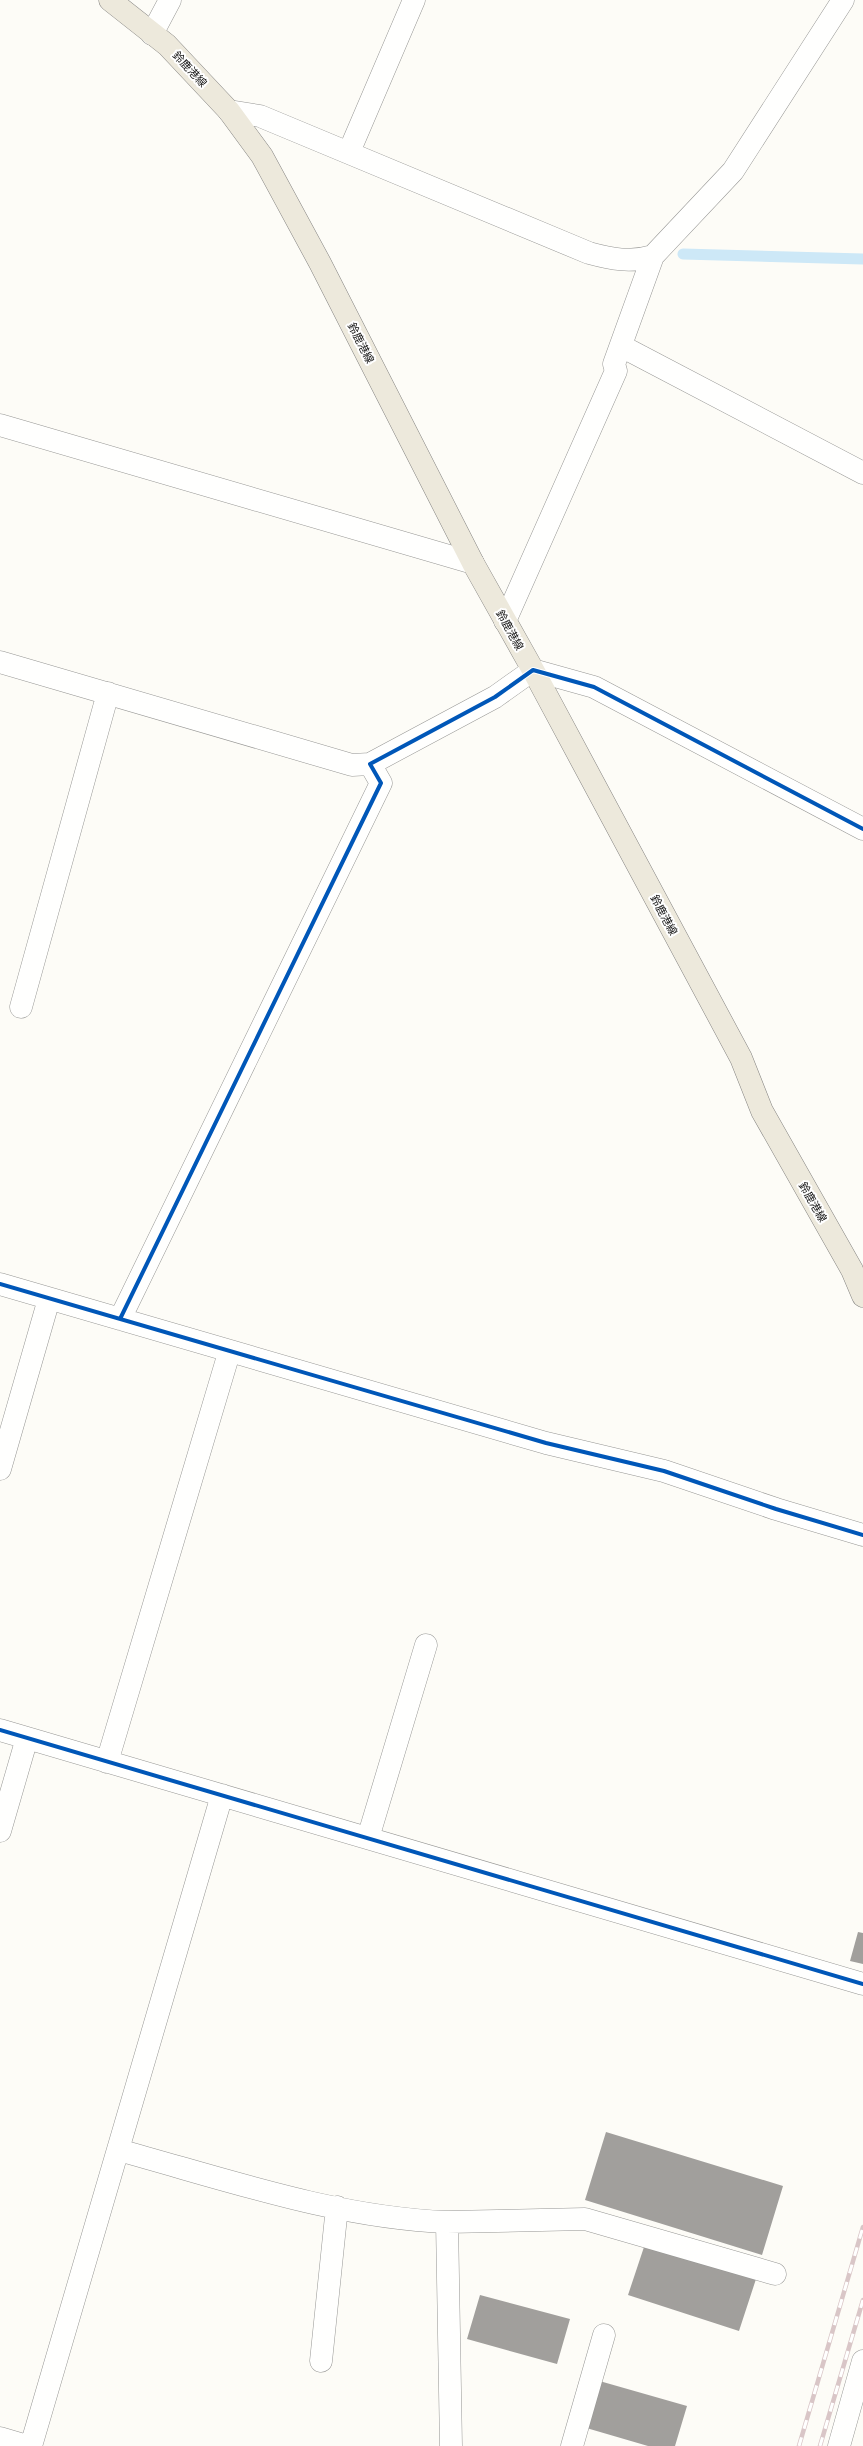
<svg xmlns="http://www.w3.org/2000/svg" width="863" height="2446" viewBox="0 0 863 2446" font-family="'Times New Roman','Noto Sans JP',serif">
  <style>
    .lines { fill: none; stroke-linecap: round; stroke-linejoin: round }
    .stream { stroke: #cde8f7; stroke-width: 11 }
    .building { fill: #a19f9c }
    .minor-casing { stroke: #979795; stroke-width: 23 }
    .major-casing { stroke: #858482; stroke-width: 23 }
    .minor { stroke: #fffffe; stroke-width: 22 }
    .major { stroke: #ede9dc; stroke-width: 22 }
    .rail-casing { stroke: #d9c6c7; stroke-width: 4.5 }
    .rail { stroke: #fff; stroke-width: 3; stroke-dasharray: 9; stroke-linecap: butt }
    .cycleway-casing { stroke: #fff; stroke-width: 6 }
    .cycleway { stroke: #0057b8; stroke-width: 4 }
    .labels { text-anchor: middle; stroke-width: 4; stroke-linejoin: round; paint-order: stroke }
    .street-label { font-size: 11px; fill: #111; stroke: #fff }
  </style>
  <rect width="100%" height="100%" fill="#fdfcf7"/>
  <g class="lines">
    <path class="stream" d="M683,254L863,259"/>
  </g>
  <path class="building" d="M858,1932L863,1933V1964L850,1961Z
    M606,2132L783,2186L762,2255L585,2200Z
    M645,2244L756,2279L739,2331L628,2295Z
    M480,2295L570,2319L557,2364L467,2339Z
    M596,2380L687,2406L675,2446H648L583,2427Z"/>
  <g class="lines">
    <defs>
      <path id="minor" d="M152,34L170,0
        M229,111L260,116L589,253C611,259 631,263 653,256L733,171L843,0
        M349,152L414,0
        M621,346L863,473
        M0,425L473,563
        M505,621L616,371L614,364L653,256
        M0,662L352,765L370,764
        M21,1007L108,693
        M0,1284L546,1443L664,1471L776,1509L863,1535
        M120,1319L381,783L370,764L495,697L533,670L594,687L863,829
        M0,1469L49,1299
        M0,1730L863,1984
        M107,1762L229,1353
        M0,1831L27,1738
        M368,1838L426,1645
        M118,2150C225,2179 336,2218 447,2222L451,2446
        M447,2222L585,2219L775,2274
        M321,2361L337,2207
        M0,2438L27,2446
        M31,2446L222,1795
        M572,2446L604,2335
        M839,2446L863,2361"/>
      <path id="major" d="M110,0L167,45L229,111L262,156L320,263L473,563L533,670L741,1058L762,1111L852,1270L863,1296"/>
    </defs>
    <use href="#minor" class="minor-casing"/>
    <use href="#major" class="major-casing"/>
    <use href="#minor" class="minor"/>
    <use href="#major" class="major"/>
    <defs>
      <path id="rail" d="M799,2446L863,2227
        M820,2446L863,2300"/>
    </defs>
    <use href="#rail" class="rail-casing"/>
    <use href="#rail" class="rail"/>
    <defs>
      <path id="cycleway" d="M0,1284L546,1443L664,1471L776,1509L863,1535
        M120,1319L381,783L370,764L495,697L533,670L594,687L863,829
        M0,1730L863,1984"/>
    </defs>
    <use href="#cycleway" class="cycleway-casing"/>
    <use href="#cycleway" class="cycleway"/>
  </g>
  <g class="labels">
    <g class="street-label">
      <text transform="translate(190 69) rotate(47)" y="4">鈴鹿港線</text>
      <text transform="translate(361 343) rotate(63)" y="4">鈴鹿港線</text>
      <text transform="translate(510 630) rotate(61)" y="4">鈴鹿港線</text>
      <text transform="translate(664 915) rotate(62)" y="4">鈴鹿港線</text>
      <text transform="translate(813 1202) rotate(60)" y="4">鈴鹿港線</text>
    </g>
  </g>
</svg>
